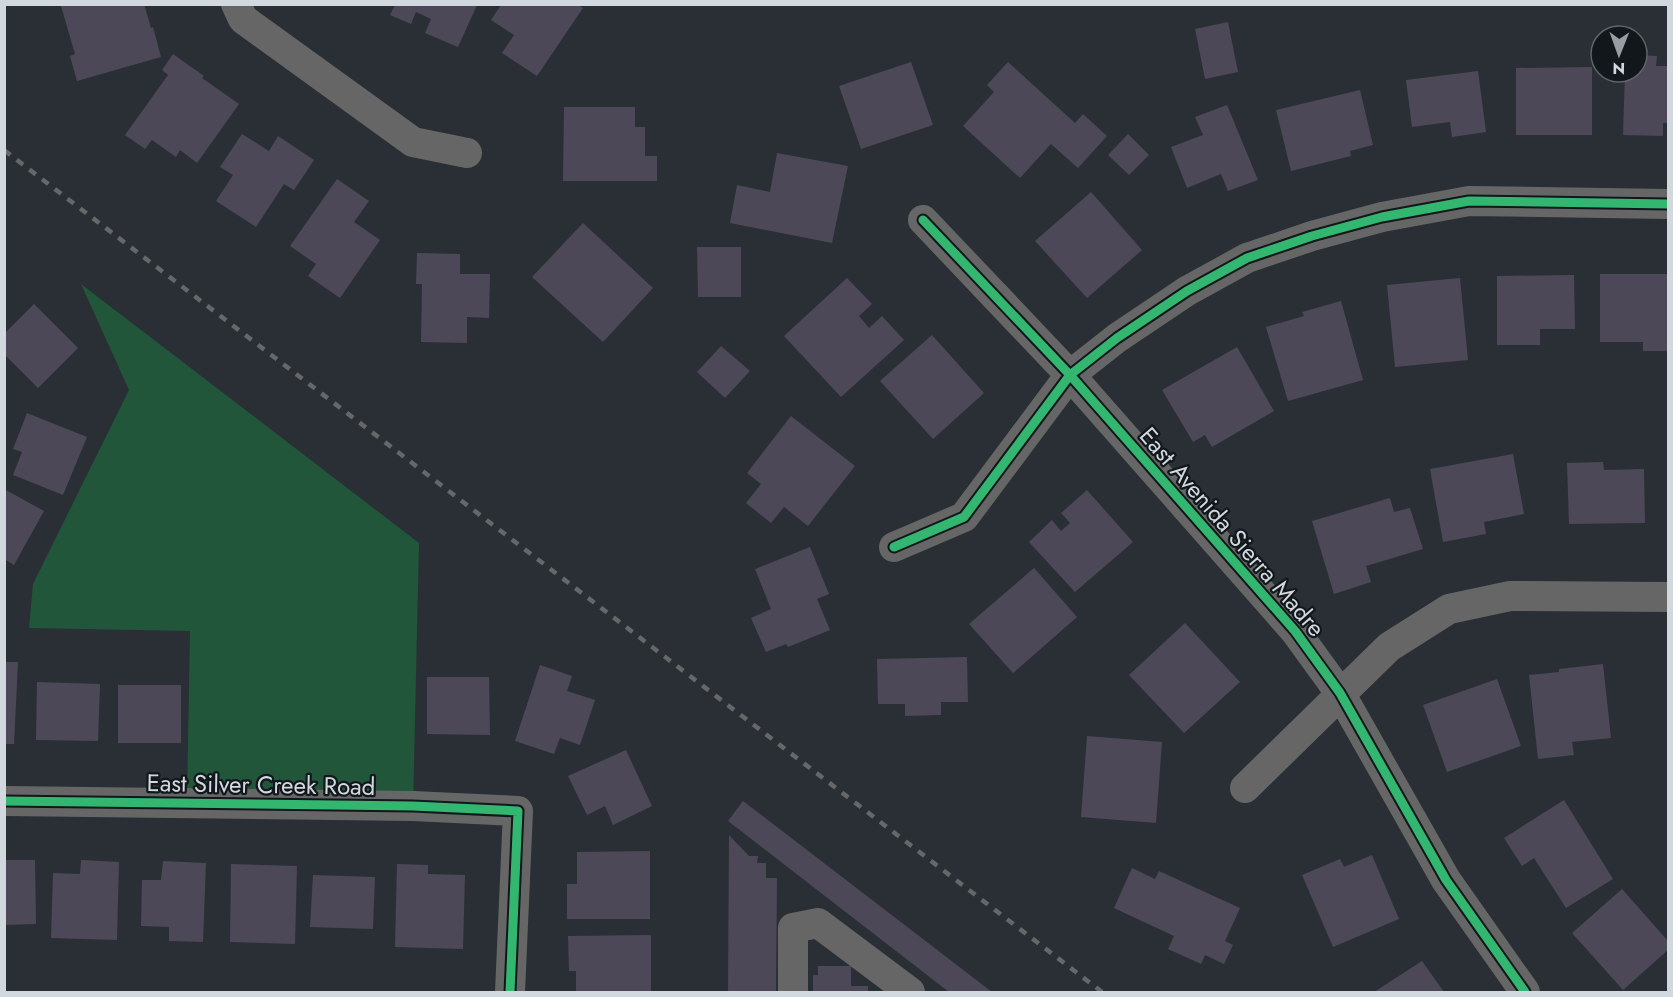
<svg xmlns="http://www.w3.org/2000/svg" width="1673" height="997" viewBox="0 0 1673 997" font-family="Jost,sans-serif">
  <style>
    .green { fill: #21563a }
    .building { fill: #4c4858 }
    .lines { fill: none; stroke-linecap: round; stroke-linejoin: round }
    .minor { stroke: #666667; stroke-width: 30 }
    .rail { stroke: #666769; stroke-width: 4.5; stroke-dasharray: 8 8; stroke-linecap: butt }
    .cycleway-casing { stroke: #12171b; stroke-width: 13 }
    .cycleway { stroke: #33b770; stroke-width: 9 }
    .labels { text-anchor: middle; stroke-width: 4.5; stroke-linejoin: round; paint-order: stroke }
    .street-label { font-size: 24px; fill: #d1d8de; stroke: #12171b }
  </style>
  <rect width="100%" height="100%" fill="#2a2f35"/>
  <path class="green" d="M81,284L419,543L413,806L187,803L190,631L29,628L33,584L129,390Z"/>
  <path class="building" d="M68,4H144L151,28L153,27L161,57L77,81L70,56L75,54L61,6Z
    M395,5H477L458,47L425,33L431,19L416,12L411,24L390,15Z
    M501,5H578L583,8L537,76L502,53L514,35L491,20Z
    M1228,22L1238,72L1205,79L1195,29Z
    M173,54L204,76L202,78L239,104L197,163L180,150L176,157L152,140L145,149L125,135L168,75L162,70Z
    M1637,55L1657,56L1656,66H1668V123H1663V136L1623,135L1625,72H1637Z
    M911,62L933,125L861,149L839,86Z
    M1008,62L1075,123L1083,114L1107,136L1078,168L1051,144L1020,178L963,126L994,92L987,85Z
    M1592,67V135H1516V68Z
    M1478,71L1486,132L1452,137L1450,122L1412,127L1406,80Z
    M1360,90L1373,145L1350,151L1351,156L1291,171L1276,110Z
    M1227,105L1258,180L1228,191L1221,174L1187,188L1171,147L1203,135L1195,117Z
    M564,107H635V127H645V156H657V181H563Z
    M242,134L269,151L278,136L314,160L294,190L284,184L256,227L216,201L233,175L220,167Z
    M1128,134L1149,155L1129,175L1108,155Z
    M777,153L848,166L832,243L730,223L737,185L770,192Z
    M337,179L369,201L354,222L380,240L340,298L308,276L316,264L290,246Z
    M1091,192L1142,250L1087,298L1035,241Z
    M583,223L653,288L603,342L532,277Z
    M697,247H741V297H698Z
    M417,253L460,254V274H490L489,318L467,317V343L421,342L422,284H416Z
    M1600,274H1668V351H1643V342H1600Z
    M1574,275L1575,329H1540V345H1497V276Z
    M847,278L872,304L859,316L869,328L882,316L904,340L841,397L784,336Z
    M1460,278L1468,360L1395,367L1387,285Z
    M1341,301L1363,380L1288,401L1266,327L1304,316L1302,312Z
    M34,304L78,348L38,388L4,354V334Z
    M932,335L984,393L933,439L880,381Z
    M721,346L750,371L725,398L697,372Z
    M1237,347L1274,411L1212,447L1205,435L1193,442L1162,390Z
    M27,413L87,437L63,495L13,475L22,452L13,449Z
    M791,416L855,466L808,526L784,507L771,523L746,503L761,484L747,473Z
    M1513,454L1524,514L1484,522L1486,534L1443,542L1430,469Z
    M1603,462L1604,470L1644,469L1645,523L1569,524L1567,463Z
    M4,489L44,511L14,565L4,559Z
    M1087,490L1133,542L1075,592L1029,542L1052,520L1061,531L1070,523L1061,513Z
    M1390,498L1394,512L1410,508L1423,549L1366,566L1371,582L1334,594L1312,521Z
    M810,547L829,594L817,599L830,630L788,647L786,644L766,652L751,618L771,609L755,569Z
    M1034,568L1077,617L1013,673L969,624Z
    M1185,623L1240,682L1184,733L1129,675Z
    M967,657L968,702H941V715L905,716V704H878L877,659Z
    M4,662H18L14,744H4Z
    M1603,664L1611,738L1572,742L1574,755L1538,759L1529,675L1559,672V669Z
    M540,665L572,676L567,691L595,700L580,745L560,738L554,754L515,741Z
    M427,677H489L490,735L427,734Z
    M1497,679L1521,746L1447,772L1423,705Z
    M37,682L100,684L98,741L36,740Z
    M118,685H181V743H118Z
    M1087,736L1162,742L1156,823L1081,817Z
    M626,750L652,806L613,825L605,806L587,815L568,776Z
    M1564,800L1613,879L1566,908L1534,858L1522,866L1504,838Z
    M743,801L992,992H949L728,821Z
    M729,835L749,856H758L757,863H766V878H777L776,992H728Z
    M650,851V919H567V884H577V852Z
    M1372,855L1399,919L1333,947L1302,875L1340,859L1344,867Z
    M4,860H35L36,924L4,925Z
    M81,860L119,862L117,940L51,938L53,873L80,874Z
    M163,861L206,863L203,942L169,941V927L141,926L142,880H161Z
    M231,864L297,866L295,944L230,942Z
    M397,864L428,865V874L465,875L463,949L395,947Z
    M1132,868L1155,879L1159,871L1240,908L1225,941L1233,945L1224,964L1205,955L1201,964L1168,949L1174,936L1114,908Z
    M313,875L375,877L373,929L310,927Z
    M1622,889L1668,941V950L1623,990L1572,933Z
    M651,935V992H576V971H569L568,936Z
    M1422,961L1444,992H1374Z
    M818,966H851V986H868V992H813V975H818Z"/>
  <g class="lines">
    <path class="minor" d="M236,4L243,19L413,142L467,153
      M923,220L1070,375L1295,631L1340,693L1446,880L1525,992
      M894,547L964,517L1070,375L1117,338L1187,291L1247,258L1312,236L1382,217L1469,201L1668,204
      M1245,788L1389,647L1449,609L1510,596L1668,597
      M4,801L413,806L518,811L510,992
      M793,992V928L818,923L910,992"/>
    <path class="rail" d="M4,150L1102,992"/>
    <defs>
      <path id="cycleway" d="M923,220L1070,375L1295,631L1340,693L1446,880L1525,992
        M894,547L964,517L1070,375L1117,338L1187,291L1247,258L1312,236L1382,217L1469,201L1668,204
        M4,801L413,806L518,811L510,992"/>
    </defs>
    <use href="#cycleway" class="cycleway-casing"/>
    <use href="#cycleway" class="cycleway"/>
  </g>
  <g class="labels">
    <g class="street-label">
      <text transform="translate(1232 532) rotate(49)" y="8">East Avenida Sierra Madre</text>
      <text transform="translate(261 785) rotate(1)" y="8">East Silver Creek Road</text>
    </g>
  </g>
  <rect width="1673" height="997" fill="none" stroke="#d1d8de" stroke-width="12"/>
  <g transform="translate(1619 54) rotate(181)"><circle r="28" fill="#12171b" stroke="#5e6469" stroke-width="1.5"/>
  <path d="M0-4.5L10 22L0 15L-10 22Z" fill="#979da3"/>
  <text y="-9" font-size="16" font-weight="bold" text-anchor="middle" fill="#d1d8de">N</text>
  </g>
</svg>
